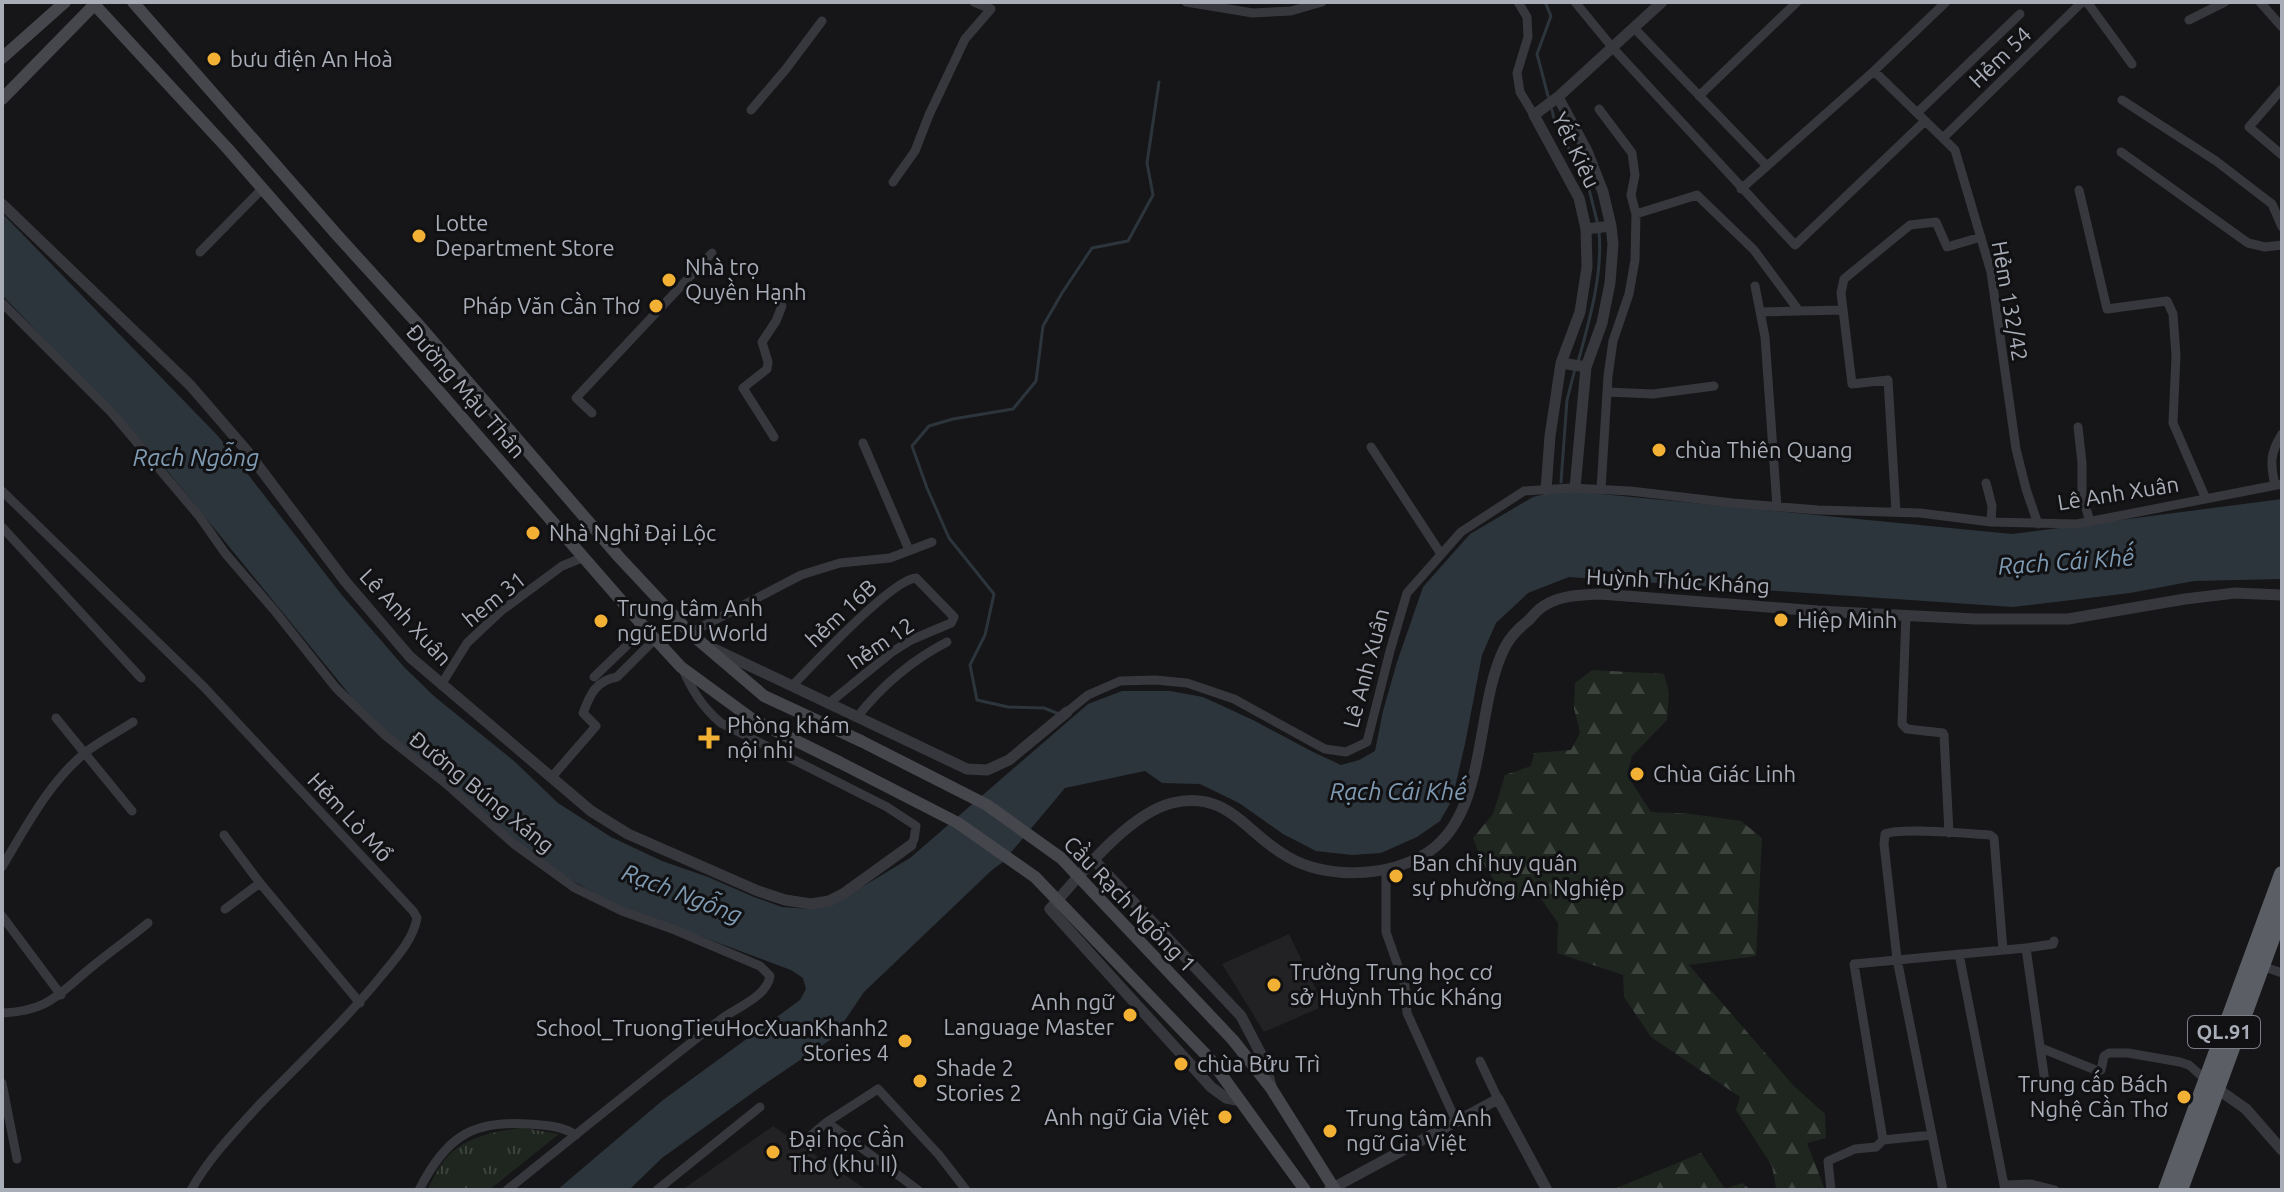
<svg xmlns="http://www.w3.org/2000/svg" width="2284" height="1192" viewBox="0 0 2284 1192" font-family="Ubuntu,sans-serif">
  <style>
    .built { fill: #222225 }
    .forest { fill: url(#forest-firs) }
    .park { fill: url(#park-tufts) }
    .water { fill: #2c353c }
    .lines { fill: none; stroke-linecap: round; stroke-linejoin: round }
    .stream { stroke: #2c353c; stroke-width: 3 }
    .minor { stroke: #37383d; stroke-width: 9 }
    .tertiary { stroke: #37383d; stroke-width: 11 }
    .secondary { stroke: #45474d; stroke-width: 12 }
    .trunk { stroke: #5b5e65; stroke-width: 16 }
    .secondary-bridge { stroke: #45474d; stroke-width: 12 }
    .poi-dot { fill: #f2b134; stroke: #111113; stroke-width: 3 }
    .labels { text-anchor: middle; stroke-width: 6; stroke-linejoin: round; paint-order: stroke }
    .shield { fill: #111113; stroke: #7b7e86; stroke-width: 2 }
    .shield-label { font-size: 20px; font-weight: bold; fill: #a8adb8 }
    .street-label { font-size: 22px; fill: #a8adb8; stroke: #111113 }
    .poi-label { font-size: 22px; fill: #a8adb8; stroke: #111113; text-anchor: start }
    .water-label { font-size: 24px; font-style: italic; fill: #7f9bb3; stroke: #111113 }
  </style>
  <defs>
    <pattern id="forest-firs" width="22" height="20" patternUnits="userSpaceOnUse" patternTransform="scale(2)"><rect width="22" height="20" fill="#1e261f"/><path d="M5 1l3.5 6h-7zM16 11l3.5 6h-7z" fill="#3c433d"/></pattern>
    <pattern id="park-tufts" width="24" height="20" patternUnits="userSpaceOnUse" patternTransform="scale(2)"><rect width="24" height="20" fill="#1e261f"/><path d="M3 7l-1-3M5 7V3M7 7l1-3M15 17l-1-3M17 17v-4M19 17l1-3" fill="none" stroke="#3c433d"/></pattern>
  </defs>
  <rect width="100%" height="100%" fill="#161618"/>
  <path class="built" d="M1289,934L1324,1006L1264,1032L1222,964Z
    M773,1126L867,1190H682Z"/>
  <path class="forest" d="M1592,670L1664,674L1669,693L1667,720L1632,756L1627,775L1651,812L1692,814L1741,821L1762,838L1756,956L1689,965L1793,1085L1825,1114L1826,1138L1807,1143L1825,1190H1773L1776,1188L1772,1166L1736,1110L1740,1097L1651,1037L1624,997L1623,975L1557,953L1558,923L1535,890L1520,899C1495,893 1482,861 1473,838L1493,814L1505,775L1531,766L1534,753L1571,750L1580,733L1574,708L1575,683Z
    M1701,1153L1725,1189L1742,1183L1751,1190H1612Z"/>
  <path class="park" d="M523,1128L559,1134L489,1190H427C432,1181 437,1170 443,1162C460,1138 496,1130 523,1128Z"/>
  <path class="water" d="M2,213L218,436L341,594L404,667L435,697L514,761L558,803L611,837L662,861L708,877L754,897L782,907L809,909L834,904L910,858L1088,704L1122,691H1170L1203,697L1253,720L1311,751L1341,765L1359,760L1375,751L1383,711L1397,662L1423,587L1470,534L1533,497L1560,490L2012,534L2282,499V579L2194,581L2130,593L2013,607L1569,577L1528,593L1496,623L1482,655L1465,744L1452,800L1440,821L1417,837L1381,853L1352,855L1316,851L1283,834L1239,803L1200,784L1162,783L1145,771L1065,788L1003,862L992,870L864,992L833,1038L769,1081L662,1158L629,1190H557L663,1100L800,1000L806,989L803,978L791,970L612,903L566,877L523,846L407,749L358,705L170,474L134,433L2,295Z"/>
  <g class="lines">
    <path class="stream" d="M1545,2L1551,16L1537,54L1548,96
      M1552,110L1554,119L1589,189L1598,225
      M1578,362C1589,322 1603,274 1599,232
      M1561,482L1567,400L1575,369
      M1059,714L1044,708L1008,707L977,700L970,665L985,635L994,594L949,538L927,488L912,446L929,426L953,419L1013,409L1036,381L1043,326L1062,293L1092,248L1128,241L1153,195L1147,163L1159,82"/>
    <path class="minor" d="M1186,2L1253,13L1291,11L1322,2
      M1518,2L1527,17L1528,37L1517,73L1520,92L1534,115
      M1575,2L1612,47L1795,245L1925,121
      M2087,2L2132,64
      M2260,2L2282,27
      M2189,20L2225,2
      M1634,28L1767,166
      M1874,71L1955,150L1991,272L2016,449L2026,489L2038,524
      M2282,89L2249,127L2282,155
      M1699,96L1797,2
      M2122,100L2216,161L2272,204L2282,227
      M1599,109L1632,153L1635,175L1631,195L1636,214L1635,260L1629,294L1613,341L1608,376L1601,489
      M751,110L786,69L822,21
      M1917,113L2020,14
      M1943,138L2082,2
      M2121,152L2248,243L2265,247L2282,245
      M893,182L915,151L929,115L965,39L991,9L974,2
      M1741,189L1874,71L1946,2
      M2079,190L2107,309L2167,301L2173,314L2176,356L2173,423L2206,499
      M1636,214L1697,195L1754,250L1799,311L1843,310
      M200,252L262,189
      M1755,286L1765,337L1777,507
      M2,303L112,413L199,516L225,553L274,610L336,688L386,736L445,783L514,844L575,888L622,911L675,930L760,966L770,976C767,997 735,1008 720,1020C648,1076 578,1133 507,1190
      M1760,312L1799,311
      M1607,392L1653,394L1714,386
      M592,413L576,398L712,253
      M2078,427L2082,463V494L2090,522
      M774,437L743,388L767,369L768,362L762,342L776,321L782,306
      M863,443L909,550
      M1371,447L1441,554
      M1986,483L1992,506L1991,522
      M2275,485C2270,463 2270,453 2282,434
      M2,491L204,687L413,911L417,918C413,940 396,958 382,975C345,1021 301,1062 260,1104C235,1131 209,1158 191,1190
      M1896,512L1888,380L1852,384L1841,293L1844,279L1910,225L1936,222L1947,247L1981,237
      M2,527L141,678
      M1906,615L1902,724L1907,729L1943,733L1944,735L1949,833
      M690,633L801,575L840,563L890,558L932,542
      M682,668C692,690 702,707 721,723L887,807L916,826L914,839L911,845
      M594,677L645,628
      M441,685L467,643L501,611L562,566L584,557
      M792,686C812,666 892,579 916,578L954,617L951,623L911,640L892,652L828,704
      M1067,712L1088,695L1120,681L1155,680L1187,683L1234,699L1325,749L1346,752L1367,742L1390,651L1407,593L1461,532L1524,491L1571,488L1630,491L1733,503L1818,510L1920,513L1991,522L2077,524L2282,484
      M857,717C881,687 912,660 947,642
      M56,718L132,811
      M551,778L596,726L583,713C590,695 595,681 617,677L655,639
      M224,835L260,883L225,909
      M2,867C26,827 49,782 86,752C100,741 118,732 133,722
      M1386,870V932L1405,986L1407,1013L1456,1121
      M260,883L360,1003
      M2,916L61,995
      M2026,948L2046,1089
      M1959,954L2005,1190
      M2262,966L2282,973
      M2,1013C50,1011 59,993 93,966C111,951 130,938 148,923
      M2041,1048L2098,1071L2101,1070L2104,1056L2109,1053H2128L2180,1062L2189,1065L2206,1080
      M1480,1061L1498,1099
      M2,1083L17,1159
      M1883,1140L1854,964L2026,948L2053,944L2054,941
      M803,1142L827,1122
      M2004,1185L2031,1184L2055,1190
      M419,1190C445,1139 470,1120 528,1124C545,1125 562,1126 576,1135
      M657,1190L760,1107
      M918,1190L827,1122L878,1089L939,1155L966,1190
      M1831,1190L1828,1161L1855,1149L1876,1147L1883,1140L1932,1135
      M1943,1190L1897,959L1884,844L1885,834C1902,827 1969,834 1990,835L1994,838L2003,950"/>
    <path class="tertiary" d="M1558,97L1587,151L1603,192L1611,226L1613,244L1610,283L1602,323L1586,367L1575,488
      M2,204L190,385L247,451L345,581L410,657L591,811L628,834L758,891L785,900L811,904L829,901L843,894L911,845
      M1586,229L1611,226
      M1561,363L1586,367
      M1546,490L1550,436L1561,363L1580,312L1587,267L1586,229L1579,198L1534,115L1558,97L1662,2
      M710,647L967,769L987,770L1009,760L1067,712
      M1093,859L1241,1016L1264,1060L1271,1086
      M2212,1085L2246,1109L2282,1150
      M1241,1101L1226,1098L1211,1087L1050,909C1079,876 1128,814 1172,803C1228,789 1246,834 1288,857C1326,879 1384,877 1422,856C1490,818 1473,709 1505,647C1510,637 1520,627 1529,620C1534,614 1540,607 1547,604C1563,595 1582,595 1600,594L1818,611L1975,619H2068L2185,599L2235,593L2282,595
      M1329,1190L1498,1099L1547,1190"/>
    <path class="secondary" d="M92,2L228,149L645,628L681,667L752,719L839,762
      M133,2L337,235L417,323L619,557L690,633L764,696L861,741
      M2,58L65,2
      M2,99L97,2
      M1233,1040L1271,1088L1335,1190
      M1210,1059L1305,1190"/>
    <path class="trunk" d="M2166,1190L2282,874
      M2180,1190L2282,911"/>
    <path class="secondary-bridge" d="M861,741L987,805L1061,858L1233,1040
      M839,762L958,823L1035,877L1210,1059"/>
  </g>
  <g class="poi-dot">
    <circle cx="214" cy="59" r="8"/>
    <circle cx="419" cy="236" r="8"/>
    <circle cx="669" cy="280" r="8"/>
    <circle cx="656" cy="306" r="8"/>
    <circle cx="1659" cy="450" r="8"/>
    <circle cx="533" cy="533" r="8"/>
    <circle cx="1781" cy="620" r="8"/>
    <circle cx="601" cy="621" r="8"/>
    <path d="M705 726h8v8h8v8h-8v8h-8v-8h-8v-8h8z"/>
    <circle cx="1637" cy="774" r="8"/>
    <circle cx="1396" cy="876" r="8"/>
    <circle cx="1274" cy="985" r="8"/>
    <circle cx="1130" cy="1015" r="8"/>
    <circle cx="905" cy="1041" r="8"/>
    <circle cx="1181" cy="1064" r="8"/>
    <circle cx="920" cy="1081" r="8"/>
    <circle cx="2184" cy="1097" r="8"/>
    <circle cx="1225" cy="1117" r="8"/>
    <circle cx="1330" cy="1131" r="8"/>
    <circle cx="773" cy="1152" r="8"/>
  </g>
  <g class="labels">
    <rect class="shield" x="2188" y="1016" width="72" height="32" rx="6"/>
    <g class="shield-label">
      <text x="2224" y="1039">QL.91</text>
    </g>
    <g class="street-label">
      <text transform="translate(2000 57) rotate(-44)" y="8">Hẻm 54</text>
      <text transform="translate(1576 150) rotate(64)" y="8">Yết Kiêu</text>
      <text transform="translate(2010 301) rotate(80)" y="8">Hẻm 132/42</text>
      <text transform="translate(466 391) rotate(49)" y="8">Đường Mậu Thân</text>
      <text transform="translate(2118 493) rotate(-9)" y="8">Lê Anh Xuân</text>
      <text transform="translate(1678 581) rotate(3)" y="8">Huỳnh Thúc Kháng</text>
      <text transform="translate(494 599) rotate(-39)" y="8">hem 31</text>
      <text transform="translate(841 613) rotate(-43)" y="8">hẻm 16B</text>
      <text transform="translate(406 617) rotate(47)" y="8">Lê Anh Xuân</text>
      <text transform="translate(881 643) rotate(-34)" y="8">hẻm 12</text>
      <text transform="translate(1366 668) rotate(-75)" y="8">Lê Anh Xuân</text>
      <text transform="translate(482 792) rotate(39)" y="8">Đường Búng Xáng</text>
      <text transform="translate(350 817) rotate(47)" y="8">Hẻm Lò Mổ</text>
      <text transform="translate(1130 904) rotate(46)" y="8">Cầu Rạch Ngỗng 1</text>
    </g>
    <g class="poi-label">
      <text x="230" y="67">bưu điện An Hoà</text>
      <text x="435" y="231">Lotte<tspan x="435" dy="25">Department Store</tspan></text>
      <text x="685" y="275">Nhà trọ<tspan x="685" dy="25">Quyền Hạnh</tspan></text>
      <text x="640" y="314" text-anchor="end">Pháp Văn Cần Thơ</text>
      <text x="1675" y="458">chùa Thiên Quang</text>
      <text x="549" y="541">Nhà Nghỉ Đại Lộc</text>
      <text x="617" y="616">Trung tâm Anh<tspan x="617" dy="25">ngữ EDU World</tspan></text>
      <text x="1797" y="628">Hiệp Minh</text>
      <text x="727" y="733">Phòng khám<tspan x="727" dy="25">nội nhi</tspan></text>
      <text x="1653" y="782">Chùa Giác Linh</text>
      <text x="1412" y="871">Ban chỉ huy quân<tspan x="1412" dy="25">sự phường An Nghiệp</tspan></text>
      <text x="1290" y="980">Trường Trung học cơ<tspan x="1290" dy="25">sở Huỳnh Thúc Kháng</tspan></text>
      <text x="1114" y="1010" text-anchor="end">Anh ngữ<tspan x="1114" dy="25">Language Master</tspan></text>
      <text x="889" y="1036" text-anchor="end">School_TruongTieuHocXuanKhanh2<tspan x="889" dy="25">Stories 4</tspan></text>
      <text x="1197" y="1072">chùa Bửu Trì</text>
      <text x="936" y="1076">Shade 2<tspan x="936" dy="25">Stories 2</tspan></text>
      <text x="2168" y="1092" text-anchor="end">Trung cấp Bách<tspan x="2168" dy="25">Nghệ Cần Thơ</tspan></text>
      <text x="1209" y="1125" text-anchor="end">Anh ngữ Gia Việt</text>
      <text x="1346" y="1126">Trung tâm Anh<tspan x="1346" dy="25">ngữ Gia Việt</tspan></text>
      <text x="789" y="1147">Đại học Cần<tspan x="789" dy="25">Thơ (khu II)</tspan></text>
    </g>
    <g class="water-label">
      <text x="196" y="466">Rạch Ngỗng</text>
      <text transform="translate(2066 562) rotate(-4)" y="8">Rạch Cái Khế</text>
      <text x="1398" y="800">Rạch Cái Khế</text>
      <text transform="translate(682 894) rotate(21)" y="8">Rạch Ngỗng</text>
    </g>
  </g>
  <rect width="2284" height="1192" fill="none" stroke="#a8adb8" stroke-width="8"/>
</svg>
